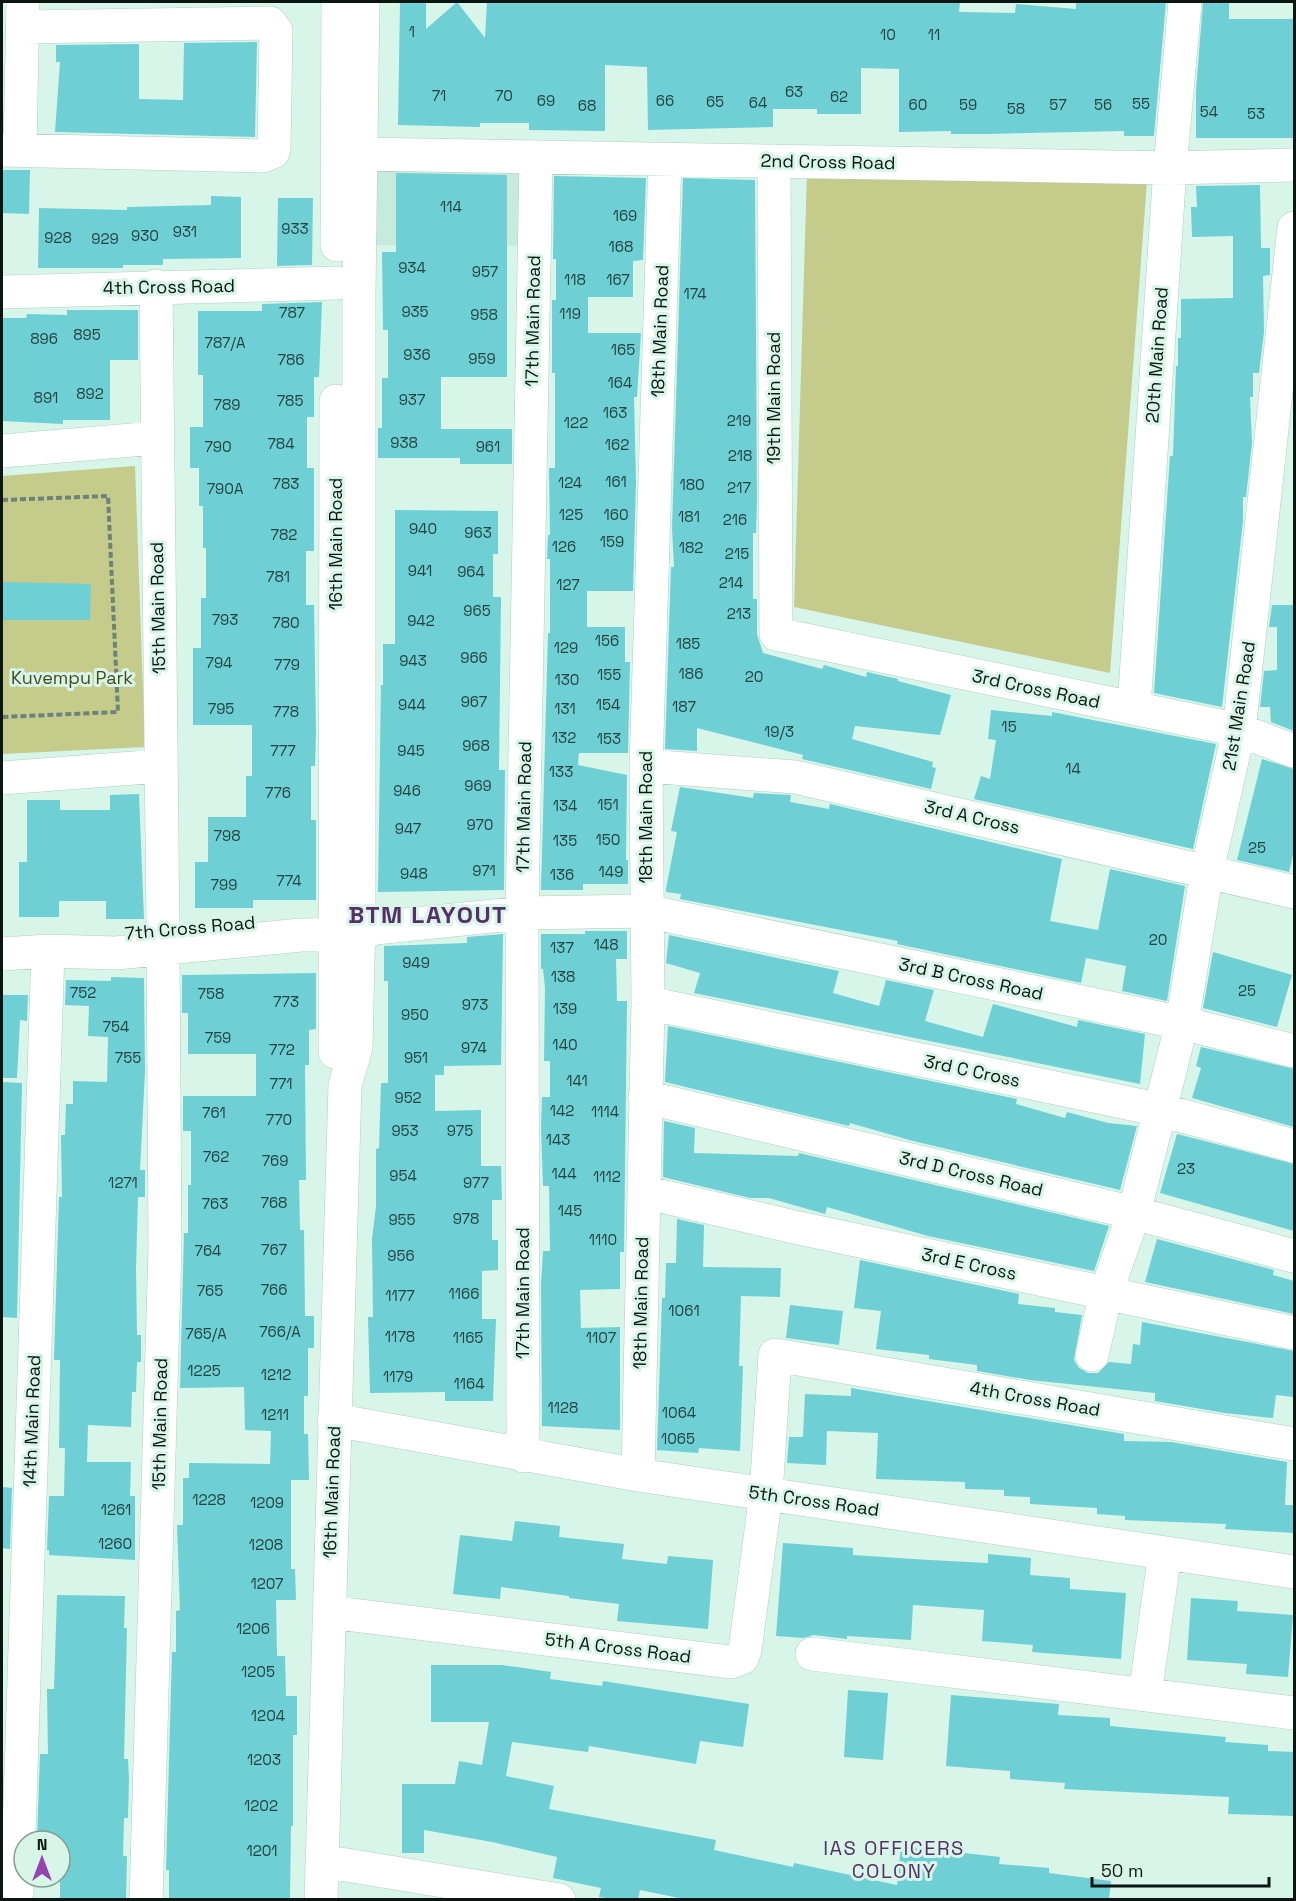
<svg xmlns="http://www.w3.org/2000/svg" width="1296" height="1901" viewBox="0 0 1296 1901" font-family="'Space Grotesk',sans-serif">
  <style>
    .built { fill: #c6ebdd }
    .green { fill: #c4cb8b }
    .building { fill: #6ecfd4 }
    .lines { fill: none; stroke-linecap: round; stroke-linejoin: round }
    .minor-casing { stroke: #b2cec3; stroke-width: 34 }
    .path { stroke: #6e827a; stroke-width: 4; stroke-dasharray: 6 3; stroke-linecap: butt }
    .minor { stroke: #fff; stroke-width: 33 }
    .labels { text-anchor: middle; stroke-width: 6; stroke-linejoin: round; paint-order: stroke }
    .number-label { font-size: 15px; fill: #244442 }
    .street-label { font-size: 18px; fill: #0b1511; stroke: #d8f5ea }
    .park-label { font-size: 18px; fill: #454914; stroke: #d8f5ea }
    .neighbourhood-label { font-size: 20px; letter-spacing: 1.5px; fill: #572f66; stroke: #d8f5ea }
    .district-label { font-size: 24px; font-weight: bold; letter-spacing: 1.5px; fill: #572f66; stroke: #d8f5ea }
  </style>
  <rect width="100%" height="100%" fill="#d8f5ea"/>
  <path class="built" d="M376,163L527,164V246L376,245Z"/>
  <path class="green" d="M807,171L1147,181L1110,673L794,607Z
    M135,466L145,747L2,754V476Z"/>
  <path class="building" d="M400,2H426V29L457,2L485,38L487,2H960L959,12L1015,13L1016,4L1076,9V2H1166L1154,136H1124V131L986,134H951V131L899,132V69L861,68V114H817V109H773V127L648,130L647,67L605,65V131L529,130V123H480V127L398,125Z
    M1203,2H1229V19H1294V138H1196V90Z
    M257,42L255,137L55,132L60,62H56V45L139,44V99L183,100L184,43Z
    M2,170H30L29,214L2,213Z
    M396,173L507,175V377H441V429H512V464H460V458H378V428H382V378H388V330H383L382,252H396Z
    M554,176L646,178L643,260L633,261V297H588V333H641L637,397H634L636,482L633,591H587V627H625V662H630L628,753H579L578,765L627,775L626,860H628V884H583V890H541L548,633H550V559H547L548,535H550L549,468H555V373H552V300H556V259H553Z
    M683,178L755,180L757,499L756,533H753V599H757V634L763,653L822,669L824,665L866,677L867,672L898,679V681L951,695L940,735L855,726L852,739L933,762L932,767L936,768L931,789L802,759L803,755L697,728V751L665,749L671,567H674L672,528Z
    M1260,185L1261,248H1270V275L1263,276L1264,332L1259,373H1253V397H1250L1252,443L1246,497H1243V521L1222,707L1154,693L1170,456H1173L1176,366H1178V338H1181V299L1233,298V236L1192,237L1191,207H1197L1196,186Z
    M211,196L241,197V258L163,259V265H123V268H38L39,208L127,210V207L211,205Z
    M278,198H313L312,265L277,266Z
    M322,302L319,377H314V417H307V468H314V551H306V605H314L316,732L315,766H311V820H316V900H253V908H195V862H208V817H246V776H252V725H193V648H201V598H206V548H203V506H199V468H190V427H203V375H198V311H262V304Z
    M67,310H138V360H110V420H63V424L2,421V318H26L27,314L67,315Z
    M395,510L498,511V554H493V597H501L499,770H505L504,890L378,892L381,685H383V644H395Z
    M2,582L91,584L90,620H2Z
    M1272,605H1294V731L1271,722L1270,707H1260L1264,671L1277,670V627H1269Z
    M991,710L1052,716V712L1216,744L1193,849L974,799L981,776L990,779L996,740L988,739Z
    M1262,759L1294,769V851L1289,872L1237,860Z
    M680,787L753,798L754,793L791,795L790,802L829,809L830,804L1062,859L1050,921L1098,930L1110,869L1185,886L1167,1001L1122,991L1126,966L1086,958L1081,983L897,944L898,941L680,899L681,894L666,892V889L677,832L671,831Z
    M139,794L144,919H106V901H59V917H19V862H27V800H60V810H110V795Z
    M585,931H627V959H616L617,1001H627L624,1252H620V1289L580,1290L581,1328L620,1327V1430L542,1426L541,1285L543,1251H550L549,1186H543L541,1127L542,1097H550V1061H544L545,988L543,969H541V934H585Z
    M503,934L501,1065L444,1066V1075H435V1111L481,1110V1166H501L502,1200H492V1240H498V1270L482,1271V1319H496L493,1401H445V1392L370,1393L368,1317H373L372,1239L376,1206V1149L379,1148L381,1083H388V981H384V946L467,943V937Z
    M669,935L839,971L833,993L879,1006L886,980L934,990L925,1021L983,1037L993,1004L1077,1027L1078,1020L1145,1034L1140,1084L694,993L700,973L666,963Z
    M1213,952L1292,975L1277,1027L1203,1008Z
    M316,973V1029L309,1030V1065H305L306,1180H299L300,1230H304L305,1316H314V1348H308V1396H304V1434H308L309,1480H291V1569H295L296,1600H276L277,1656H285L286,1696H297V1735H293V1826H291L290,1899H169V1870H166L172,1652H176V1611L180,1610L177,1525H183V1478H189V1463L270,1464L271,1431L245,1430L244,1387L180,1388L184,1233H188V1185H191V1131H183V1096H256V1054H188V1013H182V975Z
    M111,977L144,978L145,1071L140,1170H145V1197H138L136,1268L137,1335H141V1362H137L136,1392H132L131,1427L88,1425L87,1462H131L130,1496H135V1560L49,1555V1550H47L49,1496H64L65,1448H59L60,1360H54L59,1197H62L61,1135H65L66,1104H73V1081L107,1082L108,1037L88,1036L89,1006L65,1005L66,980L111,981Z
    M2,995H28L27,1021L20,1020L17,1078H2Z
    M668,1026L1017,1099L1016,1104L1065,1118L1067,1112L1108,1123L1137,1126L1120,1190L913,1141L850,1123L849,1126L665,1082Z
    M1201,1047L1294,1069V1127L1192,1098L1201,1068L1196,1066Z
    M2,1082L22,1083L17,1318L2,1317Z
    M664,1121L695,1128L694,1153L798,1156L799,1153L1109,1226L1094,1271L928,1236L827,1207L825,1214L769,1198H750L663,1177Z
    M1177,1134L1294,1164V1231L1160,1193Z
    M677,1219L704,1225L703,1267L781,1268L780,1297L741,1296L739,1366H743L740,1451L699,1448L698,1453L657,1450L662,1298H665L666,1263H676Z
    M1157,1239L1274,1270L1273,1275L1294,1281V1314L1145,1282Z
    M860,1260L1019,1294L1018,1304L1055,1308V1312L1082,1315L1074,1360L1079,1368L1088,1373H1098L1109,1362L1131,1364L1133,1344L1140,1345L1142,1322L1294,1351V1397L1276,1395L1273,1418L1225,1413L1155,1401V1393L1030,1380L977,1371V1365L929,1359V1355L876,1349L881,1311L854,1308Z
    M790,1305L843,1311L839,1345L786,1338Z
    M851,1388L1124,1434V1441L1171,1442L1287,1462L1285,1505H1294V1533L1225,1529L1226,1524L1125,1520V1516L1097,1514V1508L1030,1504V1497L1004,1496V1490L965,1489V1482L876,1479L878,1433L827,1431L826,1465L787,1463L789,1437H803L805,1394L851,1396Z
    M2,1487L12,1488L10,1549L2,1548Z
    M515,1521L560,1526L559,1537L624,1544L622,1559L667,1564L668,1556L713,1560L708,1629L617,1621L619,1604L569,1598V1596L501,1587L500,1599L453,1594L460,1535L512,1541Z
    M783,1543L853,1548V1555L929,1560L988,1563V1554L1031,1558L1030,1575L1070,1578V1589L1126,1593L1121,1659L1032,1652L1033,1645L982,1641L984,1610L913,1605L911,1640L847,1636V1639L814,1635L803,1638L776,1636Z
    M57,1595L125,1596L124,1628H127L124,1759H128L129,1779L128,1818H124L123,1856H127L126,1899H60V1841H37L40,1754H48L47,1689H54Z
    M1191,1598L1238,1601L1237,1611L1293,1615L1288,1677L1246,1674L1247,1664L1187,1660Z
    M431,1665H502L551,1672L550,1679L602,1686L603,1681L749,1704L743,1747L700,1741L696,1764L589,1746L588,1752L512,1742L506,1776L554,1786L549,1809L716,1840L714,1850L793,1867L794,1863L897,1885L901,1846L1000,1857L999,1864L1049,1868V1873L1111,1881L1109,1899H684L640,1890L638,1899H614L599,1897L601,1888L553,1878L557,1857L492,1842L424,1830V1853H402V1784H455L459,1761L482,1765L489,1722H431Z
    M848,1690L888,1693L883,1760L844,1757Z
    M951,1695L1059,1704L1058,1715L1110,1718V1726L1226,1737L1225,1742L1268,1745V1751L1294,1752V1816L1228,1814L1229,1797L1064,1789L1065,1783L1010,1779V1771L946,1766Z"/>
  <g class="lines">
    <defs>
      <path id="minor" d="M20,149L23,2
        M2,150L263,156L273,152L274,148L276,31L270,23L23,27
        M361,154L1170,168L1294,165
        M774,161L776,634L1239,730L1294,751
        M337,245L338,2
        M156,286L163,930
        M2,292L337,283
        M2,451L156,438
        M1134,708L1170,168L1185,2
        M646,766L795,777L1294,892
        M2,778L160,766
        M2,954L48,951L116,953L301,935L359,934L375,928L522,913L646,911L1182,1023L1294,1051
        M648,1003L1161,1110L1294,1146
        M335,1052L336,401
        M645,1097L1134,1213L1294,1256
        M644,1192L794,1227L1294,1333
        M1092,1355L1106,1293L1134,1213L1182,1023L1207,871L1239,730L1294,228
        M334,1420L638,1475L1294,1572
        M523,1456L522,913L536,158
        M638,1475L648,1003L646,766L665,159
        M329,1612L730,1662L742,1658L745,1650L766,1494L775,1355L1294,1444
        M812,1654L1294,1713
        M1145,1695L1165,1553
        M322,1861L559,1900
        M2,1892H17L48,951
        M146,1900L165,1247L163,949
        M321,1900L345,1085L356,1048L359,918V290L363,2"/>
    </defs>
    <use href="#minor" class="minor-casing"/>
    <path class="path" d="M2,500L108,496L118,712L2,717"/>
    <use href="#minor" class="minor"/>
  </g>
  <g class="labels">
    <g class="number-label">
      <text x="412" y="37">1</text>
      <text x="888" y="40">10</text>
      <text x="934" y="40">11</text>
      <text x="794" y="97">63</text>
      <text x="439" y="101">71</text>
      <text x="504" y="101">70</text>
      <text x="839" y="102">62</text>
      <text x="546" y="106">69</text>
      <text x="665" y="106">66</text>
      <text x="715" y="107">65</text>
      <text x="758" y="108">64</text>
      <text x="1141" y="109">55</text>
      <text x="918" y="110">60</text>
      <text x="968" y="110">59</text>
      <text x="1058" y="110">57</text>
      <text x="1103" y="110">56</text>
      <text x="587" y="111">68</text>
      <text x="1016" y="114">58</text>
      <text x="1209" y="117">54</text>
      <text x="1256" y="119">53</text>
      <text x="451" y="212">114</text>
      <text x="625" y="221">169</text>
      <text x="295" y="234">933</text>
      <text x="185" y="237">931</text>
      <text x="145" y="241">930</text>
      <text x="58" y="243">928</text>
      <text x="105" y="244">929</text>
      <text x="621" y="252">168</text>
      <text x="412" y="273">934</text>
      <text x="485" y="277">957</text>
      <text x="575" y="285">118</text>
      <text x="618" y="285">167</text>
      <text x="695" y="299">174</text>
      <text x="415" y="317">935</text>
      <text x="292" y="318">787</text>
      <text x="570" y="319">119</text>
      <text x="484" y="320">958</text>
      <text x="87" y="340">895</text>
      <text x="44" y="344">896</text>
      <text x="225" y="348">787/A</text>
      <text x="623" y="355">165</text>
      <text x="417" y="360">936</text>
      <text x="482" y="364">959</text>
      <text x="291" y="365">786</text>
      <text x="620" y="388">164</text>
      <text x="90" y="399">892</text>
      <text x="46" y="403">891</text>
      <text x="412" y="405">937</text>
      <text x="290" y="406">785</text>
      <text x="227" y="410">789</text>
      <text x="615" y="418">163</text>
      <text x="739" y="426">219</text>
      <text x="576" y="428">122</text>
      <text x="404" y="448">938</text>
      <text x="281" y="449">784</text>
      <text x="617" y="450">162</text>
      <text x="218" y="452">790</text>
      <text x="488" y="452">961</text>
      <text x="740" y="461">218</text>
      <text x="616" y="487">161</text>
      <text x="570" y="488">124</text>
      <text x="286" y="489">783</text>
      <text x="692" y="490">180</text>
      <text x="739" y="493">217</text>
      <text x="225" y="494">790A</text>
      <text x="571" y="520">125</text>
      <text x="616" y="520">160</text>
      <text x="689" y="522">181</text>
      <text x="735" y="525">216</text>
      <text x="423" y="534">940</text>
      <text x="478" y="538">963</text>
      <text x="284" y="540">782</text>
      <text x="612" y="547">159</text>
      <text x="564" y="552">126</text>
      <text x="691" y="553">182</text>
      <text x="737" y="559">215</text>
      <text x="420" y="576">941</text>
      <text x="471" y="577">964</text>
      <text x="278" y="582">781</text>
      <text x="731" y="588">214</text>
      <text x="568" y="590">127</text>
      <text x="477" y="616">965</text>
      <text x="739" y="619">213</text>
      <text x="225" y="625">793</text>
      <text x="421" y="626">942</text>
      <text x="286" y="628">780</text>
      <text x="607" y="646">156</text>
      <text x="688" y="649">185</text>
      <text x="566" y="653">129</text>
      <text x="474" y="663">966</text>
      <text x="413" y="666">943</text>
      <text x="219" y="668">794</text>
      <text x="287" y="670">779</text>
      <text x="691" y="679">186</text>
      <text x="609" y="680">155</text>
      <text x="754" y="682">20</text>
      <text x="567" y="685">130</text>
      <text x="474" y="707">967</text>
      <text x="412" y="710">944</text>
      <text x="608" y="710">154</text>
      <text x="684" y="712">187</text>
      <text x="221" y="714">795</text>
      <text x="565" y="714">131</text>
      <text x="286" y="717">778</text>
      <text x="1009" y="732">15</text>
      <text x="779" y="737">19/3</text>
      <text x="564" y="743">132</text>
      <text x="609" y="744">153</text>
      <text x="476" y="751">968</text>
      <text x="283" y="756">777</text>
      <text x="411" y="756">945</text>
      <text x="1073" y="774">14</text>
      <text x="561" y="777">133</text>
      <text x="478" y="791">969</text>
      <text x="407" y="796">946</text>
      <text x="278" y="798">776</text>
      <text x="608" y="810">151</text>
      <text x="565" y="811">134</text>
      <text x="480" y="830">970</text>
      <text x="408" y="834">947</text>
      <text x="227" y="841">798</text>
      <text x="608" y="845">150</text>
      <text x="565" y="846">135</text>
      <text x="1257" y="853">25</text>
      <text x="484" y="876">971</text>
      <text x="611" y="877">149</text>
      <text x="414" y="879">948</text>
      <text x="562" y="880">136</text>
      <text x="289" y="886">774</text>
      <text x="224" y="890">799</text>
      <text x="1158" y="945">20</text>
      <text x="606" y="950">148</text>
      <text x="562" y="953">137</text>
      <text x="416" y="968">949</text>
      <text x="563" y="982">138</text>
      <text x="1247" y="996">25</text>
      <text x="83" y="998">752</text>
      <text x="211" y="999">758</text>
      <text x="286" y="1007">773</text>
      <text x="475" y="1010">973</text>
      <text x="565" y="1014">139</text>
      <text x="415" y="1020">950</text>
      <text x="116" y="1032">754</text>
      <text x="218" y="1043">759</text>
      <text x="565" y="1050">140</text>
      <text x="474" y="1053">974</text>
      <text x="282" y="1055">772</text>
      <text x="128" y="1063">755</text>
      <text x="416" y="1063">951</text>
      <text x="577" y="1086">141</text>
      <text x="281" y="1089">771</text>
      <text x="408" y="1103">952</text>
      <text x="562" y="1116">142</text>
      <text x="605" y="1117">1114</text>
      <text x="214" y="1118">761</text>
      <text x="279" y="1125">770</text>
      <text x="405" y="1136">953</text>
      <text x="460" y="1136">975</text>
      <text x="558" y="1145">143</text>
      <text x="216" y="1162">762</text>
      <text x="275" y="1166">769</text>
      <text x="1186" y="1174">23</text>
      <text x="564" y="1179">144</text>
      <text x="403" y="1181">954</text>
      <text x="607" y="1182">1112</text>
      <text x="123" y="1188">1271</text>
      <text x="476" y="1188">977</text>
      <text x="274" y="1208">768</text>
      <text x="215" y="1209">763</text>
      <text x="570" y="1216">145</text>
      <text x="466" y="1224">978</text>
      <text x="402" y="1225">955</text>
      <text x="603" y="1245">1110</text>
      <text x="274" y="1255">767</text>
      <text x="208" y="1256">764</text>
      <text x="401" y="1261">956</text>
      <text x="274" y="1295">766</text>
      <text x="210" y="1296">765</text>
      <text x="464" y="1299">1166</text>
      <text x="400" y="1301">1177</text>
      <text x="684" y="1316">1061</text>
      <text x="280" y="1337">766/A</text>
      <text x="206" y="1339">765/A</text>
      <text x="400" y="1342">1178</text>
      <text x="468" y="1343">1165</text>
      <text x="601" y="1343">1107</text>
      <text x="204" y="1376">1225</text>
      <text x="276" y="1380">1212</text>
      <text x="398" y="1382">1179</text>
      <text x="469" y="1389">1164</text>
      <text x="563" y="1413">1128</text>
      <text x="679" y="1418">1064</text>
      <text x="275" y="1420">1211</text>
      <text x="678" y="1444">1065</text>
      <text x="209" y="1505">1228</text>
      <text x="267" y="1508">1209</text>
      <text x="116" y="1515">1261</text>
      <text x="115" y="1549">1260</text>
      <text x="266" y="1550">1208</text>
      <text x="267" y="1589">1207</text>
      <text x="253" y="1634">1206</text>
      <text x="258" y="1677">1205</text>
      <text x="268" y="1721">1204</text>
      <text x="264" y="1765">1203</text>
      <text x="261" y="1811">1202</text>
      <text x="262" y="1856">1201</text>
    </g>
    <g class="street-label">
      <text transform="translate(828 162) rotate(1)" y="6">2nd Cross Road</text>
      <text transform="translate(169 287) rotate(-1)" y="6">4th Cross Road</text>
      <text transform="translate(533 321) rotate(-89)" y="6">17th Main Road</text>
      <text transform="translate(660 331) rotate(-88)" y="6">18th Main Road</text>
      <text transform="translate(1157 355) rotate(-86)" y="6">20th Main Road</text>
      <text transform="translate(774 398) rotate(-90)" y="6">19th Main Road</text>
      <text transform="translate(336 544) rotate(-90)" y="6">16th Main Road</text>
      <text transform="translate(158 608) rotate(-91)" y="6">15th Main Road</text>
      <text transform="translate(1036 689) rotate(12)" y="6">3rd Cross Road</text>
      <text transform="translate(1239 706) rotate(-81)" y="6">21st Main Road</text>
      <text transform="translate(524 807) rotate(-89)" y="6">17th Main Road</text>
      <text transform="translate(646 817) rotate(-90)" y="6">18th Main Road</text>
      <text transform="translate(972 817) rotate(13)" y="6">3rd A Cross</text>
      <text transform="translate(190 928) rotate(-5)" y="6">7th Cross Road</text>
      <text transform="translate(971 979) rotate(12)" y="6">3rd B Cross Road</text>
      <text transform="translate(972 1071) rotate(12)" y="6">3rd C Cross</text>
      <text transform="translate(971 1174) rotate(13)" y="6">3rd D Cross Road</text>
      <text transform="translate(969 1264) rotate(12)" y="6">3rd E Cross</text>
      <text transform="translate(523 1293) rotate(-90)" y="6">17th Main Road</text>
      <text transform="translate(641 1303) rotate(-89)" y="6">18th Main Road</text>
      <text transform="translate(1035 1399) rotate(10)" y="6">4th Cross Road</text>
      <text transform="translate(32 1421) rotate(-88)" y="6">14th Main Road</text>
      <text transform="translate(160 1424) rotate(-89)" y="6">15th Main Road</text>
      <text transform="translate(332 1492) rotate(-88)" y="6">16th Main Road</text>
      <text transform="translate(814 1501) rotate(8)" y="6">5th Cross Road</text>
      <text transform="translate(618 1648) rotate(7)" y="6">5th A Cross Road</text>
    </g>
    <g class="park-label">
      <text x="72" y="684">Kuvempu Park</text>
    </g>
    <g class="neighbourhood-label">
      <text x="894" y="1855">IAS OFFICERS<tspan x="894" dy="23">COLONY</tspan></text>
    </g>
    <g class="district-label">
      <text x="428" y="923">BTM LAYOUT</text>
    </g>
  </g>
  <rect width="1296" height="1901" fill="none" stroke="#0b1511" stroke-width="6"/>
  <g transform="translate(42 1859)"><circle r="28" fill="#d8f5ea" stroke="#869b93" stroke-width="1.5"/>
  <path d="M0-4.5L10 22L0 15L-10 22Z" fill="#9643b2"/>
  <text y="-9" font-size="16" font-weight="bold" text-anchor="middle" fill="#0b1511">N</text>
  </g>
  <path d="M1092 1877v9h177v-9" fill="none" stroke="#0b1511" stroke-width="3"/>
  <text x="1101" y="1877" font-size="18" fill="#0b1511" stroke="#d8f5ea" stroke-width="4.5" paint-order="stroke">50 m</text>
</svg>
